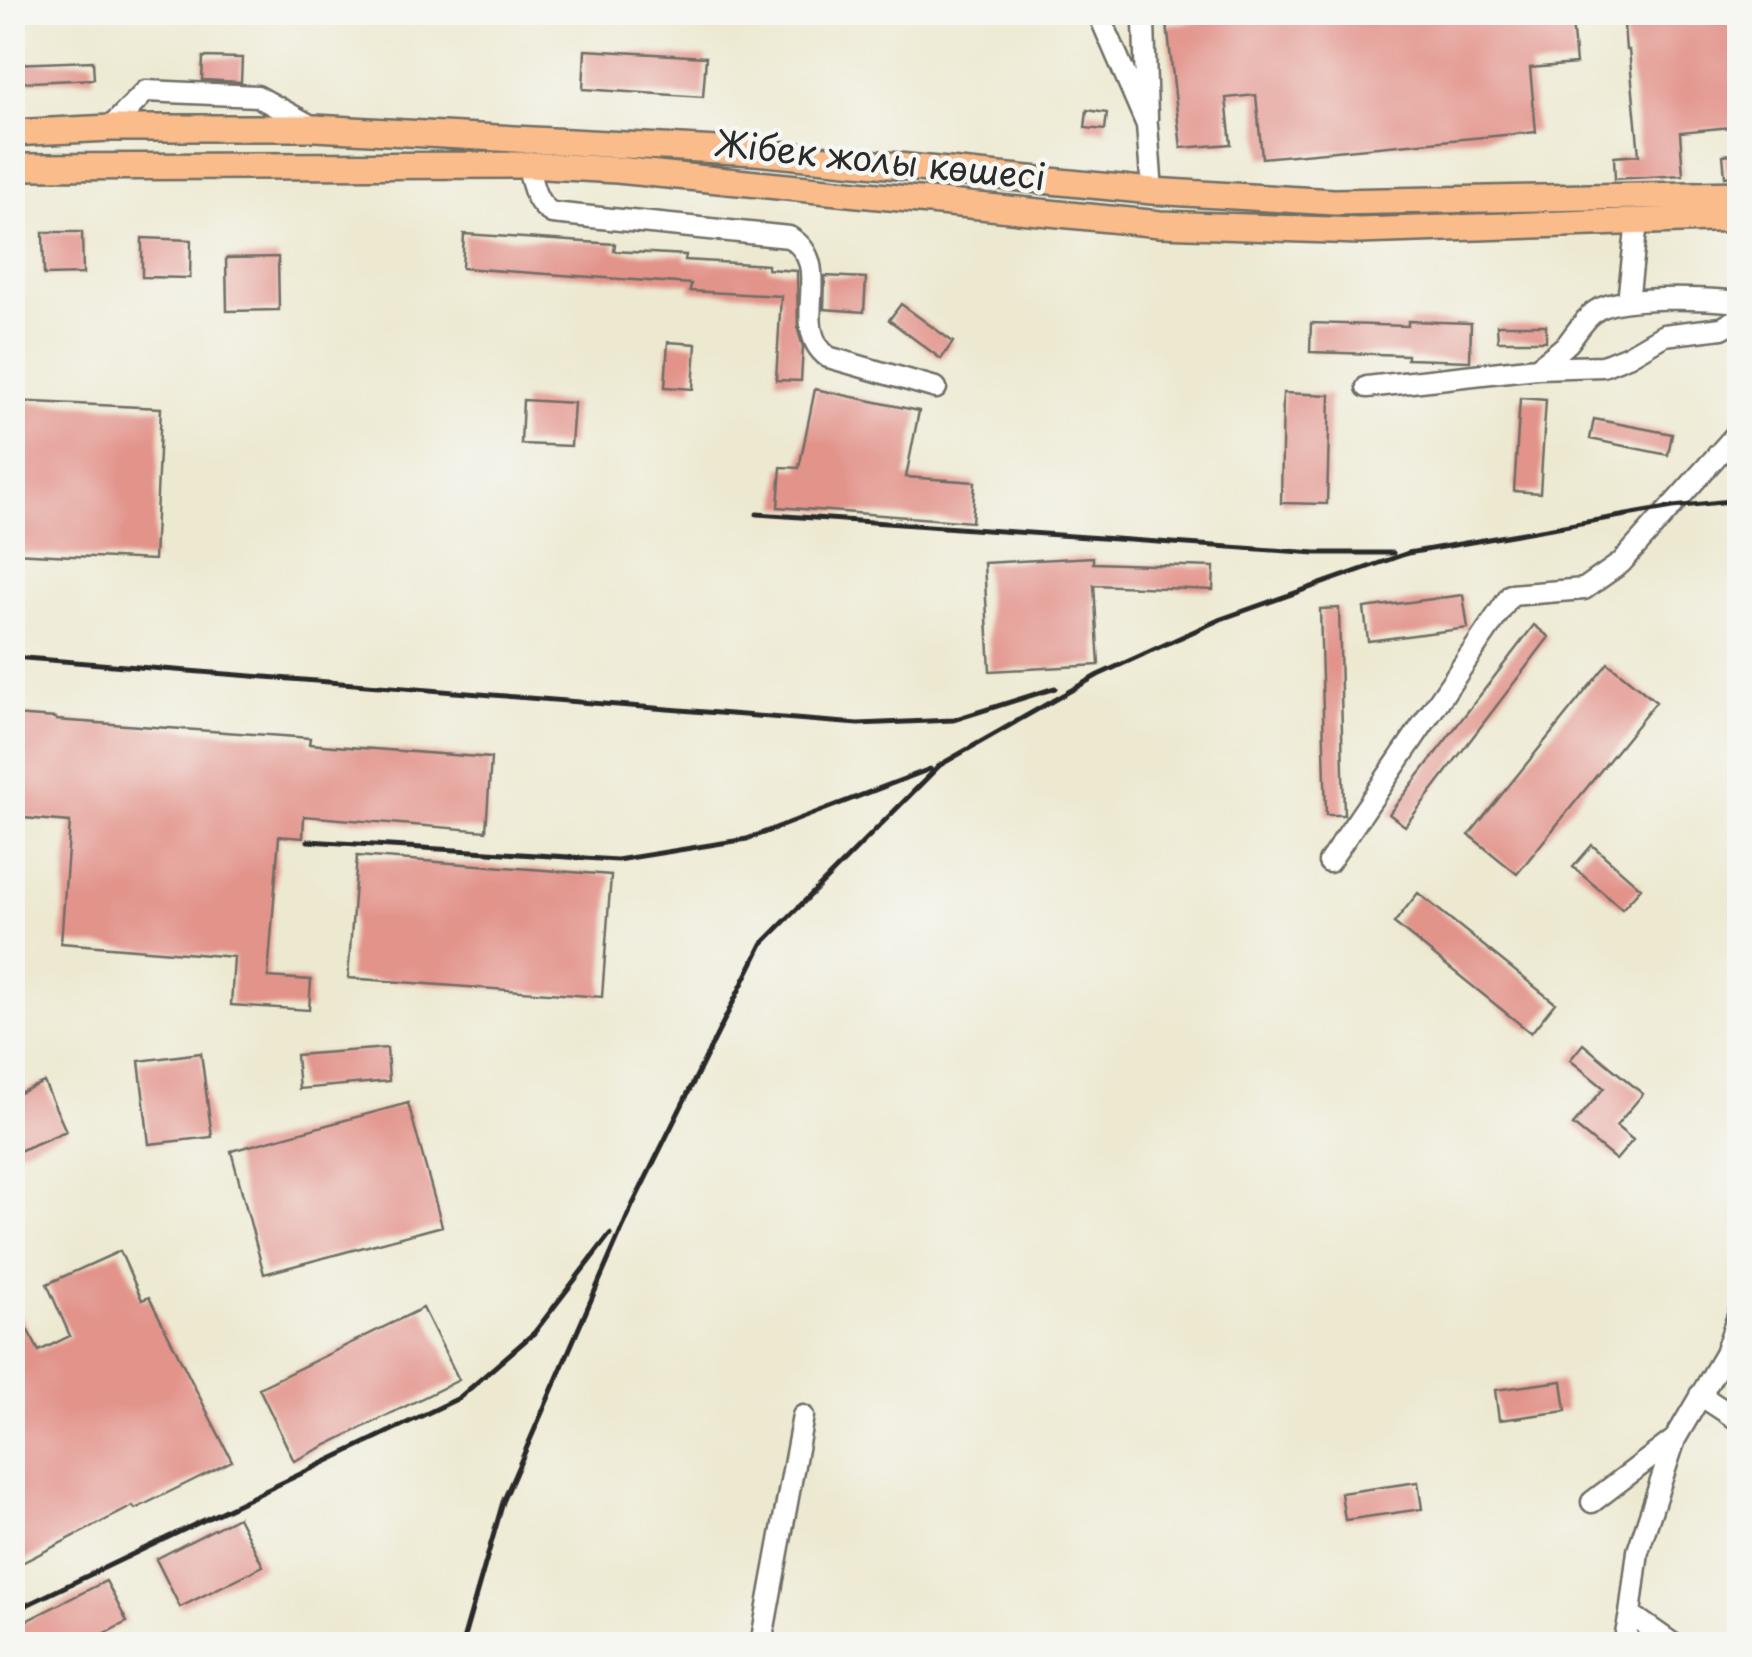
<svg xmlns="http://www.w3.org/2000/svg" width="1752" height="1657" viewBox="0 0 1752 1657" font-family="'Playpen Sans',sans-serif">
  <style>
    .building { fill: #e2938a }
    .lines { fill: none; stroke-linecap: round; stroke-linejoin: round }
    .minor-casing { stroke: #6f6e65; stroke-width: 25 }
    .major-casing { stroke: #6f6e65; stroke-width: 30 }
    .minor { stroke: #fff; stroke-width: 20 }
    .major { stroke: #fabc8b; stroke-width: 25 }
    .rail { stroke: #2b2b2b; stroke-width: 5 }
    .labels { text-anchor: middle; stroke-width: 9; stroke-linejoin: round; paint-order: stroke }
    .street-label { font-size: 35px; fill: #2b2b2b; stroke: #f6f6f2 }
  </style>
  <rect width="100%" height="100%" fill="#f6f6f2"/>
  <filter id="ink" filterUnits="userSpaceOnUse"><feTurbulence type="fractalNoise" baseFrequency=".01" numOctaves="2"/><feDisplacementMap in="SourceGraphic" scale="20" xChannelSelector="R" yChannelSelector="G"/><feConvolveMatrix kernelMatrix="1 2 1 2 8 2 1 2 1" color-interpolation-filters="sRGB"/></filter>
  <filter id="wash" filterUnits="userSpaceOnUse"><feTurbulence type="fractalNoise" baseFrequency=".0048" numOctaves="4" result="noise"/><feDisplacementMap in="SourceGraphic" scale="40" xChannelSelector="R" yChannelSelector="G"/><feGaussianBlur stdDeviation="2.25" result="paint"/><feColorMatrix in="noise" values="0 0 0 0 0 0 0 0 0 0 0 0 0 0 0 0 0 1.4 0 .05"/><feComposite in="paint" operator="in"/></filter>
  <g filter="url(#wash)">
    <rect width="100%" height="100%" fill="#ede9d1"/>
    <g id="blocks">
      <path class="building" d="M1289,12H1571L1576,64L1530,68L1536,132L1262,158L1256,95L1226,98L1231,144L1181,148L1167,24Z
        M1623,12H1740V126L1680,132L1683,175L1615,179L1614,157L1639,155L1629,50H1626Z
        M585,50L706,57L703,97L583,89Z
        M203,57L242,58L241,82L202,80Z
        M93,61L94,79L12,83V64Z
        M1087,110L1107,113L1105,130L1085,128Z
        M1740,153V175L1725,177L1723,155Z
        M43,232H82L83,274L44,275Z
        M464,234L615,244L614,251L686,255L685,260L768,265V269L797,271L798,330L803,347L801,381L776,380L781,296L690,291L691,284L462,268Z
        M142,238L191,240L190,278L142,277Z
        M278,257L279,310L227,311L226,258Z
        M825,276L866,278L864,312L824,309Z
        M901,304L953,342L941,359L889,320Z
        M1408,321L1471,323L1470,361L1407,359V355L1310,352L1311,323L1408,326Z
        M1497,325H1546V341H1498Z
        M668,342L696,344L693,389L665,387Z
        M815,389L919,411L906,477L975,482L972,522L778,507L781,467L799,468Z
        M1283,393L1330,395L1327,504L1281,503Z
        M1520,398L1546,400L1540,493L1514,491Z
        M523,400L574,403L571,446L521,444Z
        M12,401L161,408L154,560L12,553Z
        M1594,419L1672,434L1668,455L1590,439Z
        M1093,557V563L1214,567L1213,590L1094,585L1099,665L990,671L984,563Z
        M1463,595L1468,628L1368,641L1364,608Z
        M1339,608L1344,815H1326L1320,609Z
        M1534,625L1549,637L1405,826L1389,814Z
        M1608,663L1656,702L1517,874L1469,835Z
        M12,715L56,718V720L310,738L309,744L491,758L486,831L304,816L303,838L279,836L268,977L311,980L309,1010L231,1005L234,957L61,943L70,822L12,817Z
        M1592,845L1641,888L1622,909L1573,867Z
        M357,856L611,875L602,997L348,978Z
        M1418,893L1555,1003L1531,1033L1394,923Z
        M1583,1044L1643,1094L1616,1126L1633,1140L1616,1160L1573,1125L1604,1088L1570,1060Z
        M387,1048L389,1081L299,1089L296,1055Z
        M201,1053L212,1137L149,1144L139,1061Z
        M44,1082L66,1131L12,1154V1096Z
        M408,1103L442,1226L264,1274L231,1151Z
        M120,1251L142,1300L149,1297L232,1461L135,1509L133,1506L12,1568V1301L39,1351L70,1336L47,1284Z
        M423,1308L459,1380L294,1461L259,1388Z
        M1562,1381L1566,1411L1499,1420L1495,1390Z
        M1418,1482L1422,1509L1345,1520L1341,1493Z
        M238,1517L263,1566L180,1607L156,1559Z
        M106,1581L127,1622L83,1644H12V1628Z"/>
    </g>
  </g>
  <g filter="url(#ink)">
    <use href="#blocks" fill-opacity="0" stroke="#6f6e65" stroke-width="2.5"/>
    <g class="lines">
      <defs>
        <path id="minor" d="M1098,12L1147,125L1152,191
          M1146,12L1144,22L1147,118
          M110,128L146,91L257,96L313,127
          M527,165C533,184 534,203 552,213L789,237C837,265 787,326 828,357L936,388
          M1628,301L1637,222
          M1537,368C1547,360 1559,352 1568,343C1576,333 1583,321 1593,313C1615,293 1709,299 1740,302
          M1367,387L1537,368L1603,366L1628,356L1664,335L1722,328L1740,318
          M1329,862L1511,595L1584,589L1621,563L1740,430
          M1700,1395L1740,1421
          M1592,1502L1675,1439L1725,1354L1740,1310
          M1630,1614L1673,1644
          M761,1644L803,1416
          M1624,1644L1630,1614L1638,1551L1675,1439"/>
        <path id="major" d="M12,133L110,128H315L755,152L1152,191L1334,202L1740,194
          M12,167L527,165L617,170L1160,224L1359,231L1740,218"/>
      </defs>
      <use href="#minor" class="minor-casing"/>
      <use href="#major" class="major-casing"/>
      <use href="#minor" class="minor"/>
      <use href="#major" class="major"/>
      <path class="rail" d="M757,514L1316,553H1393
        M12,657L858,724L953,720L1055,688
        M308,841L617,860L747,839L930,769
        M12,1612L459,1398L534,1333L610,1234
        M462,1644L503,1502L632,1206L762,944L940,765L1098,675L1221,619L1408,553L1673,507L1740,500"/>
    </g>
  </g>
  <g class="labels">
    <g class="street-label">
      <text transform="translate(880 161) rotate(6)" y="12">Жібек жолы көшесі</text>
    </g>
  </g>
  <rect width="1752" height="1657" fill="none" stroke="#f6f6f2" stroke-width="50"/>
</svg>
